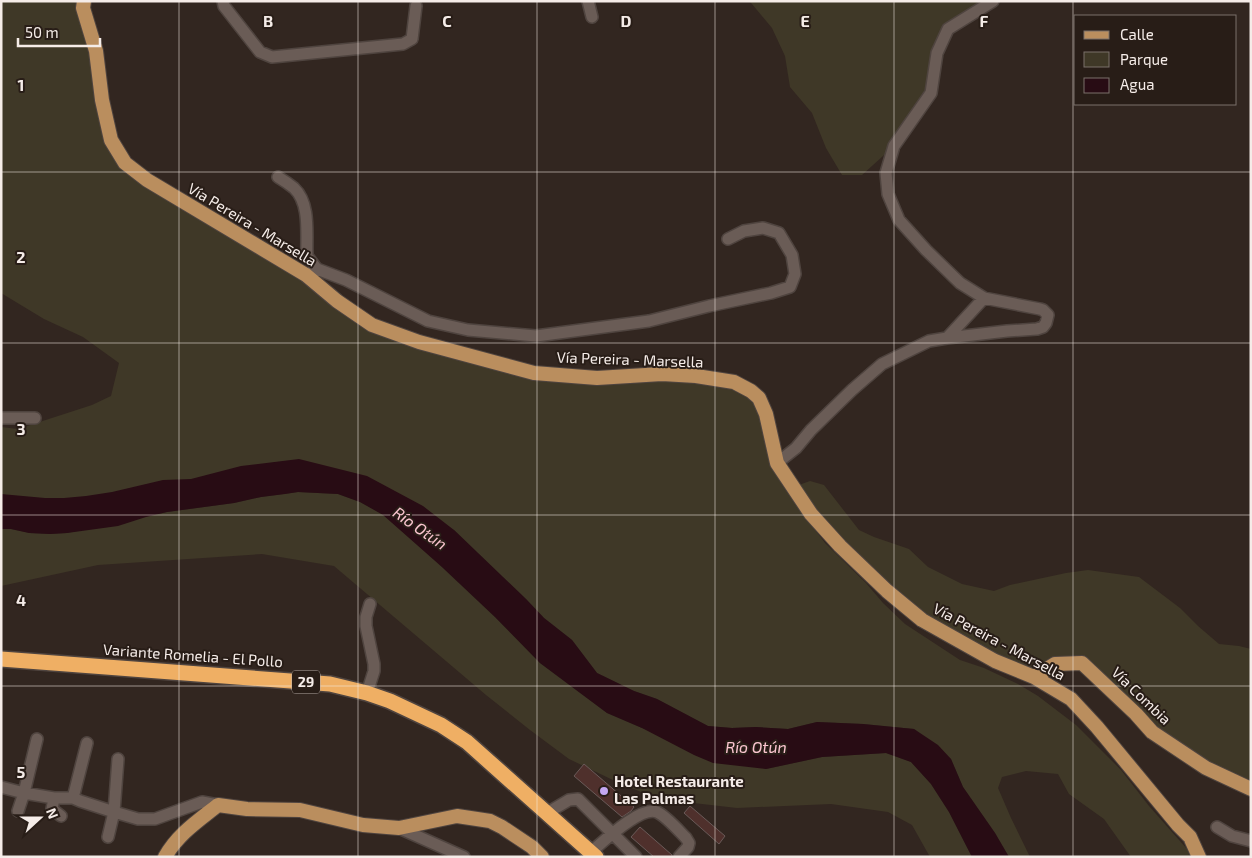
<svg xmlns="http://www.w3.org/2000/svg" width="1252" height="858" viewBox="0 0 1252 858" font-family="'Exo 2',sans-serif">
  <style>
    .green { fill: #3f3827 }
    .water { fill: #280c14 }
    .building { fill: #4f302c; stroke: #6a5a58 }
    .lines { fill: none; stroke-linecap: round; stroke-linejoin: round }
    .minor-casing { stroke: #4f443f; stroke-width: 14 }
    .major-casing { stroke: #4f443f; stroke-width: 16 }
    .highway-casing { stroke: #4f443f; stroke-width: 18 }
    .minor { stroke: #6a5c56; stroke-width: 11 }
    .major { stroke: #ba8e5e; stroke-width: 14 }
    .highway { stroke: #efaf64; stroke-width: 15 }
    .grid { fill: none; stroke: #f5ece8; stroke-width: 1; stroke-opacity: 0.55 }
    .poi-dot { fill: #c4a7f1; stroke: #281d17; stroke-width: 2 }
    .labels { text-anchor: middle; stroke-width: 4; stroke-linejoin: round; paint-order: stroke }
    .shield { fill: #281d17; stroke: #b8aea9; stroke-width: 1 }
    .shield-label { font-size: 14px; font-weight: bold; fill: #f5ece8 }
    .street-label { font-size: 15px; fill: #f5ece8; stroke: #281d17 }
    .poi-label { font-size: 15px; font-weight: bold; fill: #f5ece8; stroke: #281d17; text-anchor: start }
    .water-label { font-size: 16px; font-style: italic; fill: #fac5cf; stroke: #281d17 }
    .grid-label { font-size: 16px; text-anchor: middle; font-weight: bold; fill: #f5ece8; stroke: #281d17; stroke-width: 4; stroke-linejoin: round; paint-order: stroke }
  </style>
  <rect width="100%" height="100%" fill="#322620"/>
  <path class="green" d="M1,1H84L102,100L126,163L372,325L534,373L709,378L749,390L766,414L771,466L787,492L825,543L866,583L883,603L905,624L960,660L984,668L1018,684L1038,696L1076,725L1121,770L1149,806L1187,849L1190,857H1131L1104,819L1069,794L1058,774L1026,771L1002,777L998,788L1011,818L1030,857H1009L995,833L963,787L951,759L914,729L863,724L817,722L788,729L756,727L732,728L708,726L657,699L634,691L597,673L572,640L544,618L526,599L454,530L276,462L79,514L1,513V427L18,429L92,405L111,396L119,363L83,337L44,319L1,293Z
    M749,1H993L948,29L931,93L894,146L862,175H842L826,148L812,113L790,87L785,56L772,28L752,4Z
    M810,481L824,485L859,530L874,537L909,549L928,567L962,584L994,591L1010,585L1066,573L1088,570L1139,577L1180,608L1198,626L1219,644L1239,646L1251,649V789L1152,732L1082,663L1034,677L945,633L840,546L796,486Z
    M298,492L338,494L360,502L383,514L442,567L495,617L540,663L607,713L642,728L766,769L822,757L886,753L911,762L931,784L949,812L972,857H930L912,825L888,812L831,804L737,808L676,801L653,797L615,781L569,759L530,730L486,695L334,566L262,554L98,565L1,586V529H11L30,533L50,534L67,533L167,512L234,503L261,497Z"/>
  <path class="water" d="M299,459L367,476L423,506L454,530L526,599L544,618L572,640L597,673L634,691L657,699L708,726L732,728L756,727L788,729L817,722L863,724L914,729L938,745L951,759L963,787L995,833L1009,857H972L949,812L931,784L911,762L886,753L822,757L766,769L713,763L694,755L642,728L607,713L540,663L495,617L442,567L383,515L360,502L338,494L298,492L285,494L261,497L234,503L167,512L146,517L118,526L67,533L50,534L29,533L11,529H1V494L45,498H64L86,496L112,492L163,480L191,479L241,466Z"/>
  <path class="building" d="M584,764L634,807L631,811L622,817L574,776Z
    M690,806L725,836L719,844L684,813Z
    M640,827L672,855V857H654L631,837Z"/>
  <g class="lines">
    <defs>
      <path id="minor" d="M223,1L224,6L260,52L272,57L403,44L412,39L416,6
        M588,1L592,17
        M278,177C283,180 289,184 294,188C311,204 306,235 307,256L317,269L312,272
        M317,269L346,280L428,321L468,330L536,336L649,321L709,306L771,293L790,287L795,274L792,255L779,233L763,228L744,231L728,239
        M947,338L984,298
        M1,418H35
        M777,463L796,448L811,430L852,390L882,364L929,341L947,338L1007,331L1037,329L1043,327L1046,323L1048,315L1043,310L1040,309L984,298L960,283L926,250L899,220L888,194L886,173L894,146L931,93L937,53L948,29L993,1
        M367,693L374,671V664L366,626V617L370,604
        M1,787L24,793L54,798H73L80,801L114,812L138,819H155L202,802L218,805
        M54,798L52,809L61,816
        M73,798L87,743
        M18,811L24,793L37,739
        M547,813L569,800L578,799L636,857
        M1217,827L1232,836L1251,841
        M399,828L464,857
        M108,837L114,812L118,759
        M591,852C604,841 640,806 657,812C666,816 679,831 686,838L689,843L688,847L679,857"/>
      <path id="major" d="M84,1L83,8L96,51L102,100L111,140L125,163L147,180L306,275L337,301L372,325L419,342L534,373L597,378L662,374L696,376L734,382L751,391L759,398L766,414L777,463L811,514L840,546L887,591L922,620L995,661L1034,677L1071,699L1097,727L1178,825L1190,837L1199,857
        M1034,677L1055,664L1082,663L1136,714L1152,732L1206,768L1251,789
        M165,857C178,834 198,821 218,805L247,809L300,810L363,825L399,828L457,816L477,819L490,821L502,827L532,847L542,857"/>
      <path id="highway" d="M1,659L330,684L367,693L390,701L441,725L467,742L596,857"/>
    </defs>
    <use href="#minor" class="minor-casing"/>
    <use href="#major" class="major-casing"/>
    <use href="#highway" class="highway-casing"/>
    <use href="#minor" class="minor"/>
    <use href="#major" class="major"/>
    <use href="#highway" class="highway"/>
  </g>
  <path class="grid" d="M179,1V857M358,1V857M537,1V857M715,1V857M894,1V857M1073,1V857M1,172H1251M1,343H1251M1,515H1251M1,686H1251"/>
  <circle class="poi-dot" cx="604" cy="791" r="5"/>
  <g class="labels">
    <rect class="shield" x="292" y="670.5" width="28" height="23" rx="4"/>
    <g class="shield-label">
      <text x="306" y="687">29</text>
    </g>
    <g class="street-label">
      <text transform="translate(252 225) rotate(31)" y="5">Vía Pereira - Marsella</text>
      <text transform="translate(630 360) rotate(2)" y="5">Vía Pereira - Marsella</text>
      <text transform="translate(999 642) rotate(28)" y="5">Vía Pereira - Marsella</text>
      <text transform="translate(193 656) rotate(4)" y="5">Variante Romelia - El Pollo</text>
      <text transform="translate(1141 696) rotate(44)" y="5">Vía Combia</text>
    </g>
    <g class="poi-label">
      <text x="614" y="787">Hotel Restaurante<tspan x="614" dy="17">Las Palmas</tspan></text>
    </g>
    <g class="water-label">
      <text transform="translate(420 528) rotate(35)" y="6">Río Otún</text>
      <text x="756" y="753">Río Otún</text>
    </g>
  </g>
  <g class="grid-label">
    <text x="268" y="27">B</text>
    <text x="447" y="27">C</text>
    <text x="626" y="27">D</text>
    <text x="805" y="27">E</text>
    <text x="984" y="27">F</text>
    <text x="21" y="91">1</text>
    <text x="21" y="263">2</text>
    <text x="21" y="435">3</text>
    <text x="21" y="606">4</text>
    <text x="21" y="778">5</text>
  </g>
  <rect width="1252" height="858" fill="none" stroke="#f5ece8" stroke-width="5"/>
  <rect x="1074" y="15" width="162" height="90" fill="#281d17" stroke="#7a706b"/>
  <rect x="1084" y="31" width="25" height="8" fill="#ba8e5e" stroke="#7a706b"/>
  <text x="1120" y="40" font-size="15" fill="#f5ece8">Calle</text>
  <rect x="1084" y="52" width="25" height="15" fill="#3f3827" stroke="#7a706b"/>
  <text x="1120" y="65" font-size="15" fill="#f5ece8">Parque</text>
  <rect x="1084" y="78" width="25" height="15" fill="#280c14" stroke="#7a706b"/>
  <text x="1120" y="90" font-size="15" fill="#f5ece8">Agua</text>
  <g transform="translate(40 818) rotate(69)" stroke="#281d17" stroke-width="4" paint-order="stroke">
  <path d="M0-4L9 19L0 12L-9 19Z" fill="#f5ece8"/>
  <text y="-8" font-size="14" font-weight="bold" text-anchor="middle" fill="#f5ece8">N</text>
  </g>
  <path d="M18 38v8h82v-8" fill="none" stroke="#f5ece8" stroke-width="2.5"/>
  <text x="25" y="38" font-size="15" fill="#f5ece8" stroke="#281d17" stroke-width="4" paint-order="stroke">50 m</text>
</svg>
